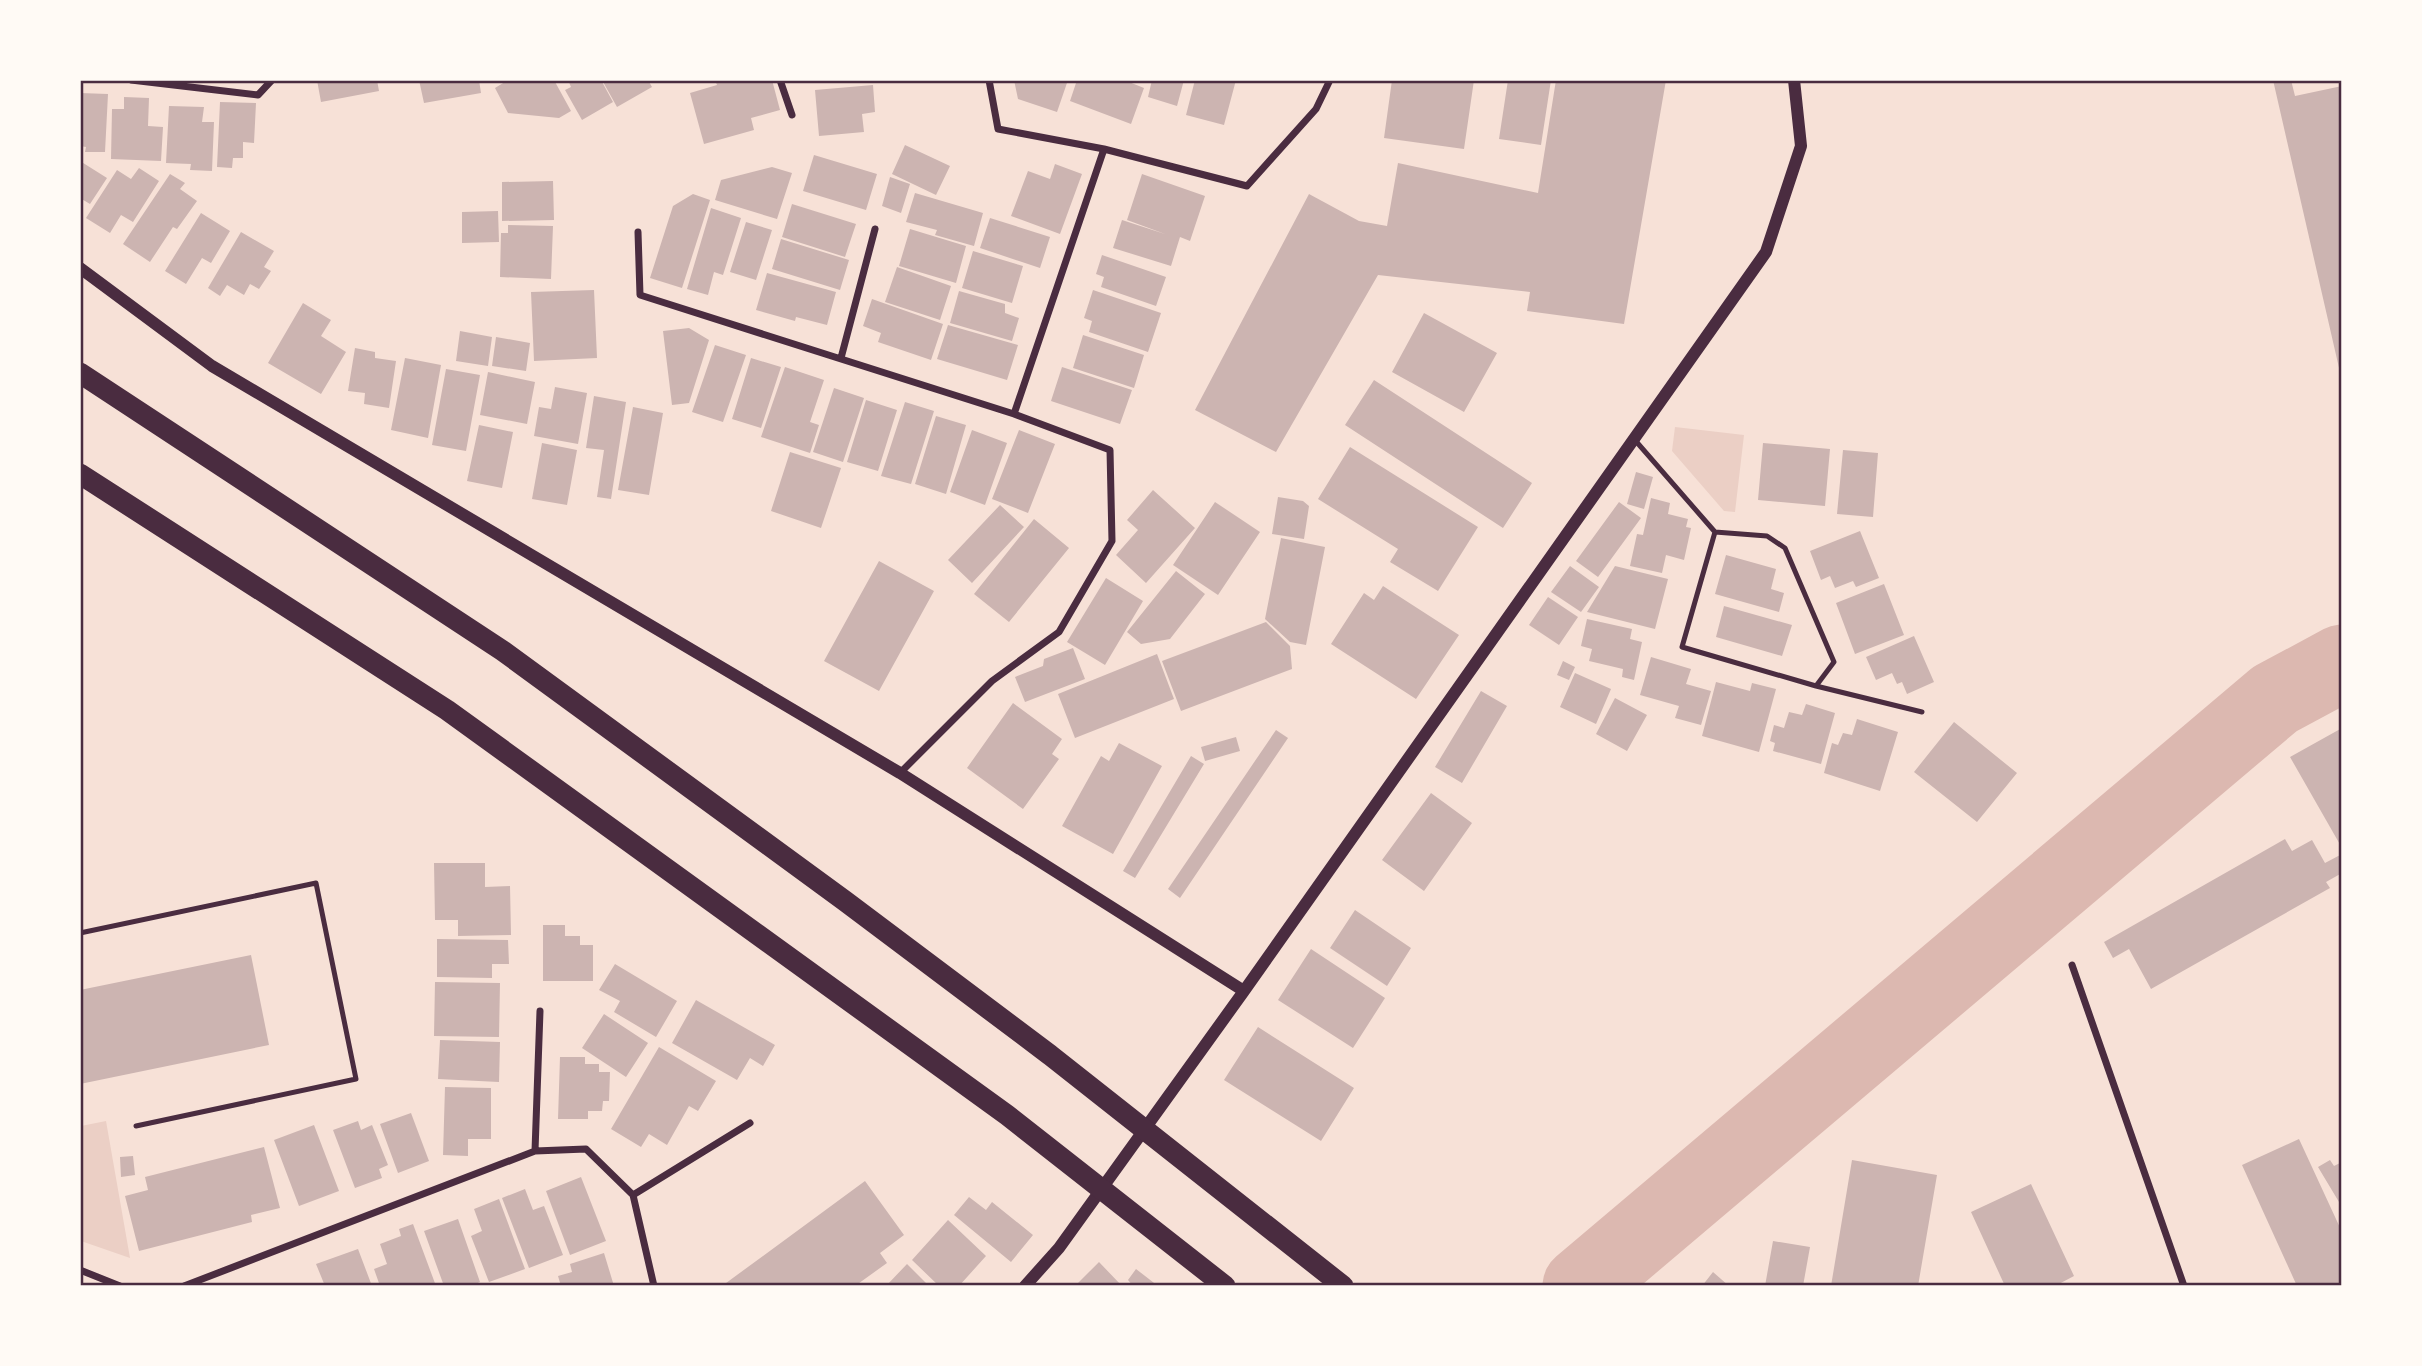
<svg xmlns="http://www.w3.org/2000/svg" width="2422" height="1366" viewBox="0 0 2422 1366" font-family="Rubik,sans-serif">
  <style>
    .green { fill: #ebcfc5 }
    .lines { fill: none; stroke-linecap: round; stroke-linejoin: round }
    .river { stroke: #dcb8b0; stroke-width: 77 }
    .building { fill: #ccb4b1 }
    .service { stroke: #4a2c40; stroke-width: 5 }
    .minor { stroke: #4a2c40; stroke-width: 7 }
    .tertiary { stroke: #4a2c40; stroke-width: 12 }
    .motorway { stroke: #4a2c40; stroke-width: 21 }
    .neatline { fill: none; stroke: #4a2c40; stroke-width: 2.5 }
  </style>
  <rect width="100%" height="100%" fill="#f7e1d7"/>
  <path class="green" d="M1675,427L1744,435L1735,512L1724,511L1672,451Z
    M106,1121L130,1258L81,1241V1126Z"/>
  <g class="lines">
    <path class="river" d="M1581,1286L2275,699L2342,663"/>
  </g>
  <path class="building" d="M317,80H377L379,91L321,102Z
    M419,80H479L481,93L424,103Z
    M508,80H554L571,111L559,118L508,113L495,88Z
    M568,80H601L613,102L582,120L565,90L571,87Z
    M602,80H648L652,87L617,107Z
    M715,80H772L780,110L751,118L754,130L704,144L690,93L717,85Z
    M1014,80H1068L1057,112L1018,99Z
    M1077,80H1124L1144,88L1131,124L1070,101Z
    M1152,80H1184L1177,106L1148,97Z
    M1195,80H1236L1224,125L1186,115Z
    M1392,80H1474L1464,149L1384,138Z
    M1508,80H1551L1541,145L1499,139Z
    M1556,80H1666L1624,324L1527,311L1530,292L1378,275L1276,452L1195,410L1309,194L1359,221L1387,226L1398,163L1538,193Z
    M2273,80H2291L2295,96L2342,86V381Z
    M873,85L875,112L862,114L864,132L819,136L815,90Z
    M80,93L108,94L105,152H85L86,147L80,146Z
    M124,97L149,98L148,126L163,127L161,161L111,159L112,109H124Z
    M220,102L256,103L254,143L243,142V158H233L232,168L217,167Z
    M169,106L204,107L202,122H214L212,171L190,170L191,164L166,163Z
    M905,145L950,166L936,195L892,174Z
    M814,155L877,174L866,210L803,191Z
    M80,161L107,178L90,204L80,198Z
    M1055,164L1082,174L1060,234L1011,216L1028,171L1050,179Z
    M772,167L792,173L777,219L715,200L721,180Z
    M139,168L159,181L133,222L121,215L110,233L86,218L117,170L131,179Z
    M170,174L185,183L180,189L197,201L177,229L173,227L150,262L123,244Z
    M1142,174L1205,196L1190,241L1180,237L1171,266L1113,248L1122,220L1165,234L1127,220Z
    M890,177L910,184L901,213L882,206Z
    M553,181L554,220L502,221V182Z
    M915,193L983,213L974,246L935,235L937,230L906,222Z
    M693,194L710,200L682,288L650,278L673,206Z
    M792,204L856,224L845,257L782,237Z
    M711,208L741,218L723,275L714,272L708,295L687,289Z
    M498,211L499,242L462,243V212Z
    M201,213L230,231L211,263L202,258L186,284L165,271Z
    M990,218L1050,237L1040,268L980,248Z
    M746,222L772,230L756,280L730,272Z
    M508,225L553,226L551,279L500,277L501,233H508Z
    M910,229L966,246L956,283L899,266Z
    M241,232L274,251L264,267L271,271L259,289L250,284L244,295L227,285L220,296L208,288Z
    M781,239L849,260L840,290L772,269Z
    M973,251L1023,266L1012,303L962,288Z
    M1102,255L1166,277L1156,306L1101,287L1104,277L1096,274Z
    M897,267L951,286L940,320L885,302Z
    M767,273L836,292L827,325L796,317L795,321L756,310Z
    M594,290L597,358L534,361L531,292Z
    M1093,290L1161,313L1148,352L1089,332L1092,321L1084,318Z
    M959,291L1005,304V313L1019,318L1012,341L950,323Z
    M872,299L943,324L931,360L878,342L881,333L863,326Z
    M303,303L331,320L321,336L346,352L321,394L268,363Z
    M1424,313L1497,353L1464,412L1392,372Z
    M948,325L1018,345L1007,380L937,359Z
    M689,328L709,340L689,403L672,405L663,331Z
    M460,331L492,337L488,366L456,361Z
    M1083,335L1144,355L1134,388L1073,368Z
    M496,337L530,343L526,371L492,366Z
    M715,345L746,355L723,422L692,412Z
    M355,348L375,352V358L396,361L389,408L364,404L365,393L348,391Z
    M405,358L441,365L428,438L391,430Z
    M751,358L781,367L761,428L732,419Z
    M785,367L824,380L810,422L819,425L810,453L761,437Z
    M1062,367L1132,390L1120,424L1051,401Z
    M446,369L480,375L466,451L432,445Z
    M488,372L535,382L527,424L480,415Z
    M1374,380L1532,483L1503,528L1345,425Z
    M555,387L587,393L578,444L534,436L539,407L551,409Z
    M834,388L864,398L843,462L813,452Z
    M594,396L626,402L611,499L597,497L604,450L586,448Z
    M866,400L897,410L878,471L847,462Z
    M905,402L934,411L911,484L881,476Z
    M633,407L663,413L649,495L618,490Z
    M936,416L966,425L946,494L915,484Z
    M479,425L513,432L502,488L467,481Z
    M972,430L1007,443L985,505L950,492Z
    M1019,430L1055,444L1028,513L992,499Z
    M542,443L577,450L567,505L532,499Z
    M1763,443L1830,449L1825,506L1758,500Z
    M1350,447L1478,527L1438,591L1390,562L1398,549L1318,499Z
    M1843,450L1878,453L1873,517L1837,514Z
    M790,452L841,468L821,528L771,511Z
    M1636,472L1653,477L1644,509L1627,504Z
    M1153,490L1195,528L1146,583L1116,555L1138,530L1127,520Z
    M1278,497L1303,501L1309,506L1304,539L1272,534Z
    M1651,498L1670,503L1668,514L1688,519L1686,527L1691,528L1684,560L1666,555L1662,573L1630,566L1637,534L1643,535Z
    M1215,502L1260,532L1218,595L1173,565Z
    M1619,502L1641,518L1598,577L1576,561Z
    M1000,505L1024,527L972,583L948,560Z
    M1034,519L1069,548L1009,622L974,594Z
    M1860,531L1879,578L1856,587L1853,581L1835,588L1830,576L1821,580L1810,551Z
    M1281,538L1325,547L1306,645L1290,642L1265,619Z
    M1726,555L1776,569L1771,589L1784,593L1779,612L1715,594Z
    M879,561L934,591L879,691L824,661Z
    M1570,566L1599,587L1581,612L1551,592Z
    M1615,566L1668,579L1655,629L1587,612Z
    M1176,571L1205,594L1170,639L1141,644L1127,632Z
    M1106,578L1143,601L1105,665L1067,642Z
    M1884,584L1904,635L1855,654L1836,603Z
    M1383,586L1459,635L1416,699L1331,644L1364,593L1374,600Z
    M1548,597L1578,617L1559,645L1529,625Z
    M1724,606L1792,625L1782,656L1716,637Z
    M1587,619L1632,629L1630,639L1642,642L1634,680L1622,677L1623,669L1589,661L1592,649L1581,646Z
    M1266,622L1290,646L1292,669L1181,711L1162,661Z
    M1914,636L1934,682L1907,694L1902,682L1897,684L1892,673L1876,680L1866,657Z
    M1073,648L1085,679L1025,702L1015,677L1043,666L1044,659Z
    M1157,654L1174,699L1075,738L1058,694Z
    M1651,657L1691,669L1686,684L1711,691L1701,725L1675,718L1679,706L1640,695Z
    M1563,661L1575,667L1569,680L1557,675Z
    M1575,673L1611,689L1596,724L1560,707Z
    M1716,682L1750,691L1752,683L1776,689L1759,752L1702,736Z
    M1481,691L1507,706L1462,783L1435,767Z
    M1615,698L1647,715L1627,751L1596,734Z
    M1013,703L1062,739L1052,754L1059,759L1023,809L967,768Z
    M1806,704L1835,713L1821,764L1773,751L1775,743L1770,741L1774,725L1784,728L1789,712L1802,715Z
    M1857,719L1898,732L1880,791L1824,773L1832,743L1838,745L1843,733L1852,735Z
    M1954,722L2017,773L1977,822L1914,772Z
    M2342,728V848L2290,757Z
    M1276,730L1288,738L1180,898L1168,889Z
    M1236,737L1240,751L1205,761L1201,747Z
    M1119,743L1162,766L1113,854L1062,826L1101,756L1109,761Z
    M1191,756L1204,764L1135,878L1123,871Z
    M1431,793L1472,823L1424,891L1382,860Z
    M2285,839L2292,851L2312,840L2325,863L2342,854V873L2326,882L2330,888L2151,989L2129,949L2113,958L2104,942Z
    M434,863H485V887L510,886L511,935L458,936V920H435Z
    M1355,910L1411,948L1387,986L1330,948Z
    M543,925H565V936H580V945H593V981H543Z
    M437,939L508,940L509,964H492V978L437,977Z
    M1311,949L1385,998L1353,1048L1278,1000Z
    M251,955L269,1045L80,1084V990Z
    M615,964L677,1001L656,1037L614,1012L620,1001L599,990Z
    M435,982L500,983L499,1037L434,1036Z
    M696,1000L775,1045L763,1066L750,1058L737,1080L672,1043Z
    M604,1014L648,1043L626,1077L582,1048Z
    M1258,1027L1354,1088L1321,1141L1224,1080Z
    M440,1040L500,1042L499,1082L438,1079Z
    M659,1047L716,1081L698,1111L689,1106L667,1145L649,1134L641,1147L611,1129Z
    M560,1057H585V1064H599V1072H610L609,1101H603L602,1111H588V1119H558Z
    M445,1087L491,1088V1139H468V1156L443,1155Z
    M411,1113L429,1161L398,1173L380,1124Z
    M358,1121L361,1130L372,1125L388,1165L379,1169L382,1178L355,1188L333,1130Z
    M314,1125L339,1191L299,1206L274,1140Z
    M2299,1139L2342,1232V1286H2297L2242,1165Z
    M264,1147L280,1208L251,1215L252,1222L139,1251L125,1196L148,1190L145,1177Z
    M133,1156L135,1175L121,1177L120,1157Z
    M1852,1160L1937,1175L1918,1286H1831Z
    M2330,1160L2334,1166L2342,1162V1207L2318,1167Z
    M581,1177L606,1241L570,1255L546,1191Z
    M865,1181L904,1235L880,1253L887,1263L855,1286H722Z
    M2031,1184L2074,1276L2055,1286H2005L1971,1212Z
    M525,1189L533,1210L544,1206L563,1255L529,1268L502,1198Z
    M969,1197L986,1210L992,1202L1033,1235L1011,1262L954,1215Z
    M499,1199L525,1269L489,1282L471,1236L482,1231L474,1209Z
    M458,1219L480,1282L471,1286H444L424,1231Z
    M948,1220L986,1256L959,1286H939L912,1260Z
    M413,1224L436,1286H380L374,1269L387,1264L380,1244L401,1236L399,1229Z
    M1773,1241L1810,1247L1803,1286H1765Z
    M358,1249L372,1286H325L316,1264Z
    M604,1253L614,1286H561L558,1276L572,1272L570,1264Z
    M1099,1262L1122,1286H1075Z
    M907,1264L929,1286H886Z
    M1136,1269L1158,1286H1133L1128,1280Z
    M1713,1272L1729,1286H1702Z"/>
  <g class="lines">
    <path class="service" d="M1634,439L1715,532L1767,536L1785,548L1834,662L1816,686L1682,647L1715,532
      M1816,686L1922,712
      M80,933L316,883L356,1079L136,1126"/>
    <path class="minor" d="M131,80L258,95L272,80
      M780,80L792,115
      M989,80L998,129L1104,149
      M638,232L640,295L1014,414
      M841,358L875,229
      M900,773L992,681L1059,632L1112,541L1110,450L1014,414L1104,149L1247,186L1316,109L1330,80
      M2072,965L2184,1286
      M535,1151L540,1011
      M633,1195L750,1123
      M80,1270L120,1286
      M184,1286L535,1151L586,1149L633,1195L654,1286"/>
    <path class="tertiary" d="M80,268L212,366L900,773L1244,991
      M1025,1286L1059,1248L1244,991L1766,252L1801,146L1794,80"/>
    <path class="motorway" d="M80,373L503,651L845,901L1050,1055L1343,1286
      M80,474L447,710L1007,1115L1225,1286"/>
  </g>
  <rect width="2422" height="1366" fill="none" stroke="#fffaf5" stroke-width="164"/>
  <rect x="82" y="82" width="2258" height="1202" class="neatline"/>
</svg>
